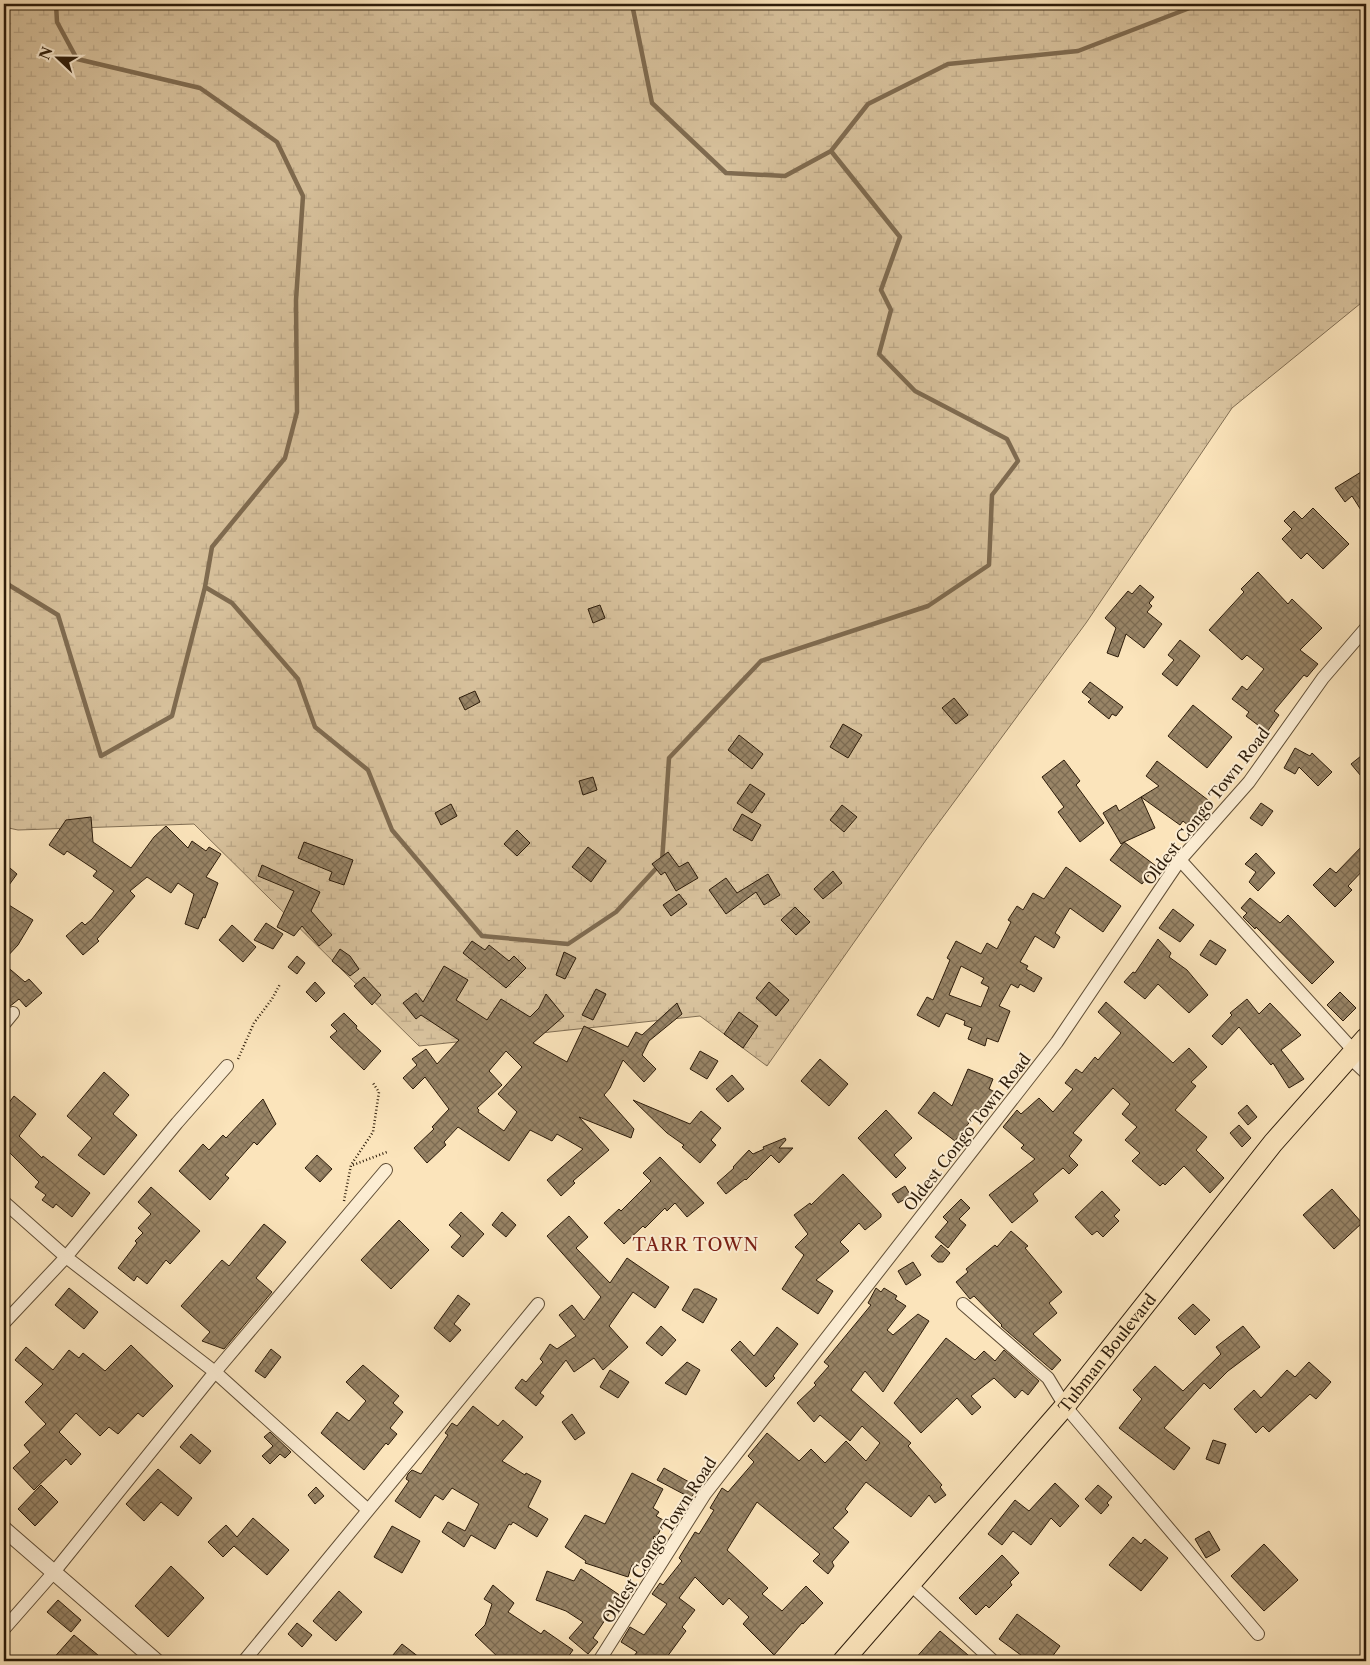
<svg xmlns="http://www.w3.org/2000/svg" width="1370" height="1665" viewBox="0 0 1370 1665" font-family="'Libre Caslon Text',serif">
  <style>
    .wetland { fill: url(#wetland-marsh); stroke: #826f54 }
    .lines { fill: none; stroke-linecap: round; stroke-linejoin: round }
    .stream { stroke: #7f6b50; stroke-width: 4.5 }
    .building { fill: url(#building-cross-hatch); stroke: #2d1c0a; fill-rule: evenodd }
    .minor-casing { stroke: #604e36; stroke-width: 14 }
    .tertiary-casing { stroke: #604e36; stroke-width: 17 }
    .trunk-casing { stroke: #2d1c0a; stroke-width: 22 }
    .path { stroke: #2d1c0a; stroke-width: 2.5; stroke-dasharray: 1 2.5; stroke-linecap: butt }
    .minor { stroke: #fcedd3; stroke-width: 12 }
    .tertiary { stroke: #fcedd3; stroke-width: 15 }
    .trunk { stroke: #fbe4bb; stroke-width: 20 }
    .labels { text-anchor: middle; stroke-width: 4; stroke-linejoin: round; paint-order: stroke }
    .street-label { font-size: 16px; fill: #2d1c0a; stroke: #fcedd3 }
    .neighbourhood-label { font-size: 18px; letter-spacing: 1px; fill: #7a1f14; stroke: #fcedd3 }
  </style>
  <defs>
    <pattern id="wetland-marsh" width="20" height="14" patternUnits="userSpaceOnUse" patternTransform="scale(1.25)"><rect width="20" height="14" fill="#d8c29d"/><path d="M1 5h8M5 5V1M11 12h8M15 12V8" fill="none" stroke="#baa686"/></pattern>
    <pattern id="building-cross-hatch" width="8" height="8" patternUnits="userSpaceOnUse" patternTransform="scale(1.25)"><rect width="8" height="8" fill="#988466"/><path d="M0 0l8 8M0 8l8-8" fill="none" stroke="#7c6b52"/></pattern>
  </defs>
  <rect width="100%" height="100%" fill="#fbe4bb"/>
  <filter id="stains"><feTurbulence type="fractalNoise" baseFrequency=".004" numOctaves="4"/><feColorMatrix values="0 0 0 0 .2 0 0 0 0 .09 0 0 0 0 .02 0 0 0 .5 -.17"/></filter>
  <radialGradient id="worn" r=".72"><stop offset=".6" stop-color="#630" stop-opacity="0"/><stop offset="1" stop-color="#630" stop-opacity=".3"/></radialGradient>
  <path class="wetland" d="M4,4H1366V299L1232,408L1086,623L926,840L767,1066L700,1016L419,1046L194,824L18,830L4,827Z"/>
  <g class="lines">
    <path class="stream" d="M632,4L652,103L726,173L785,176L831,151L868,104L948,64L1078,51L1200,4
      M4,582L58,615L101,756L172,716L205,587L212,547L285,458L297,412L296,300L303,196L277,142L200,88L77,59L57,22L56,4
      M205,587L232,603L298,679L315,727L368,770L392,830L482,936L568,944L616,912L662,862L669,758L761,661L928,606L989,565L992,495L1018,461L1007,439L915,391L879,354L891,310L881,290L900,237L831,151"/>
  </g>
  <path class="building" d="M1366,469V518L1352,496L1345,502L1335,488Z
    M1313,508L1349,544L1323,569L1307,553L1301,559L1282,539L1292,529L1284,521L1294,511L1302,519Z
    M1258,572L1288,604L1292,599L1322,628L1300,650L1318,664L1307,677L1304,675L1274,711L1279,715L1267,732L1246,716L1249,712L1232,699L1242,686L1247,690L1264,669L1247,655L1242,660L1209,630L1244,592L1241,589Z
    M1140,585L1154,597L1149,603L1152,606L1147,612L1162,624L1144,648L1126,634L1118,657L1107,653L1116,628L1105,618L1128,591L1132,594Z
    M600,605L605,618L593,623L588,609Z
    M1180,640L1200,656L1177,686L1162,674L1174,660L1168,655Z
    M1090,682L1123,707L1116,716L1112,714L1109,719L1088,702L1091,699L1082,692Z
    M475,691L480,702L465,710L459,698Z
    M954,698L968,715L956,724L942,708Z
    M1193,705L1232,737L1207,768L1168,736Z
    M843,724L862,735L848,758L830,747Z
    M739,735L763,754L752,769L728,750Z
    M1295,748L1310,756L1312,753L1332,772L1318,786L1299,767L1295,774L1284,768Z
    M1366,752V782L1351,764Z
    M1064,760L1080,781L1076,785L1104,823L1080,842L1058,812L1064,807L1042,777Z
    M1157,761L1208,800L1189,826L1183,821L1180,825L1141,797L1159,786L1146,776Z
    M593,777L597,790L583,795L579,781Z
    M750,784L765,794L752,813L737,803Z
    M1141,797L1155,828L1124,842L1156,866L1142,884L1110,860L1124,842L1121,844L1103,813L1116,805L1119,811Z
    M1261,803L1273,811L1262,826L1250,818Z
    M451,804L457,816L441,825L435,813Z
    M842,805L857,817L844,832L830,820Z
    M742,814L761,825L752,841L733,830Z
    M91,817L93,842L131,868L154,837L166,826L188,848L192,841L206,851L209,847L221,854L206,877L218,883L205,918L203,917L198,929L185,924L194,894L178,883L171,893L147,877L130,891L135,896L97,939L99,941L83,955L66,936L82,922L85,925L92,919L114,891L93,876L97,871L67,851L64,855L49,845L66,820Z
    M517,830L530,843L517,856L504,844Z
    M304,842L353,860L344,885L329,880L332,872L298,858Z
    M1366,842V867L1348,886L1352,890L1335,907L1313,885L1330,868L1336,873Z
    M588,847L606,861L591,882L572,867Z
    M668,852L679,867L688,862L698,878L676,891L665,872L661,875L652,864Z
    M1256,853L1275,873L1258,891L1249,882L1256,872L1245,864Z
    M4,863L17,874L4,892Z
    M262,865L320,892L311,911L332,935L319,946L302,926L294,936L277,927L294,891L258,876Z
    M1066,867L1121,906L1103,932L1070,908L1055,933L1060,937L1054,948L1035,936L1020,962L1028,966L1026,969L1042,978L1034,992L1020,984L1018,988L1011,984L999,1006L1010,1011L998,1042L987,1038L985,1046L968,1039L972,1028L964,1025L965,1021L946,1013L939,1027L917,1015L927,997L933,1000L950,960L947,958L956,941L981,954L987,943L997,949L1011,922L1008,920L1017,906L1023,910L1033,893L1044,899ZM961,966L984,978L981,983L989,987L981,1007L949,995Z
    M833,871L842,883L823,899L814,889Z
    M768,874L780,895L764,905L756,892L726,914L709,890L726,878L737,893Z
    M679,894L687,904L671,916L663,905Z
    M1250,898L1280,923L1288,915L1334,962L1312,984L1256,927L1255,929L1243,917L1247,913L1241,908Z
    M4,902L33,920L18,945L4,960Z
    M795,907L810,922L796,935L781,920Z
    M1173,909L1194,925L1180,942L1159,928Z
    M266,923L283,934L273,949L254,940Z
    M232,925L256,947L243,962L219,940Z
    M1158,939L1171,953L1169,957L1187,970L1208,995L1189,1013L1158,984L1145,999L1124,982L1133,972L1135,973Z
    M1210,940L1226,950L1216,965L1200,955Z
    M472,941L485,950L489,945L509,961L514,956L526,968L506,988L463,953Z
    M340,949L350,956L359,969L350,976L332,961Z
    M564,952L576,958L565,979L556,975Z
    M297,956L305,963L297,974L288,967Z
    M4,964L25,982L29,979L42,993L26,1007L19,999L4,1011Z
    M444,966L468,980L456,1000L487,1020L501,999L530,1017L539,1008L546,994L564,1016L533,1043L567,1062L584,1026L628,1047L636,1032L642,1035L677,1003L682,1014L649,1041L642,1055L656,1069L644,1082L623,1060L610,1088L604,1095L634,1129L631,1138L579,1117L609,1150L573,1181L575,1183L561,1196L547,1180L583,1149L557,1134L552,1141L530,1130L509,1161L458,1127L444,1142L446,1145L427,1163L414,1148L434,1129L432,1127L449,1109L425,1077L413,1089L403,1078L417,1065L412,1059L426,1049L437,1064L459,1040L421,1015L416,1019L403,1003L416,993L423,1002ZM506,1051L522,1067L498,1094L517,1112L504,1131L478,1112L479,1110L477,1108L502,1085L489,1071Z
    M364,977L381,995L372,1005L354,986Z
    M315,982L325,993L316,1002L306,992Z
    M769,982L789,1000L776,1016L756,998Z
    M596,989L606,994L593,1020L582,1015Z
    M1340,992L1356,1008L1343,1021L1327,1005Z
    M1247,999L1259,1014L1270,1003L1301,1035L1281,1050L1304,1079L1289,1088L1273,1063L1271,1065L1239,1027L1222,1045L1212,1036L1232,1015L1230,1013Z
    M1106,1002L1173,1063L1189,1048L1207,1067L1191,1082L1196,1086L1175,1110L1207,1137L1196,1150L1224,1178L1210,1193L1184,1166L1165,1185L1163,1183L1160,1186L1132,1161L1140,1153L1125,1140L1137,1127L1122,1114L1130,1104L1113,1088L1073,1133L1082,1140L1069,1156L1078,1165L1069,1174L1063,1168L1042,1186L1033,1194L1038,1201L1012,1223L989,1195L1035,1159L1021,1148L1024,1145L1003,1127L1017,1110L1021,1114L1039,1098L1053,1112L1073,1089L1065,1083L1076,1069L1082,1073L1095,1057L1098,1060L1121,1033L1098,1012Z
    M739,1012L758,1026L743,1048L724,1034Z
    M344,1013L357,1026L356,1028L381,1051L364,1070L330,1037L337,1031L331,1025Z
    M700,1051L718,1061L707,1079L690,1069Z
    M820,1059L848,1084L829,1106L801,1081Z
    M968,1069L993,1079L989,1089L995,1092L988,1109L982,1106L955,1141L918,1113L934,1092L952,1106Z
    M104,1072L129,1095L113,1114L137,1135L104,1175L78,1155L92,1138L67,1116Z
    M732,1075L744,1089L728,1102L716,1089Z
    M14,1096L36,1114L19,1136L42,1158L43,1156L90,1193L72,1217L56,1204L53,1208L42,1200L46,1195L35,1187L39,1182L4,1147V1109Z
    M263,1099L276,1124L257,1145L254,1142L225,1175L229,1178L210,1200L179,1171L203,1144L209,1150L223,1135L226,1138Z
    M633,1100L690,1124L701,1111L721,1128L711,1140L716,1145L700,1163L682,1147L684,1145L667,1133Z
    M1247,1105L1257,1117L1248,1125L1238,1113Z
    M886,1110L912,1138L894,1155L906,1168L896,1178L858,1138Z
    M1239,1125L1251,1138L1242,1147L1230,1133Z
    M785,1138L786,1140L779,1148H793L779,1163L771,1155L746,1180L745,1179L726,1194L717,1183L734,1168L733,1167L749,1150L753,1154L764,1149L763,1147Z
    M317,1155L332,1169L320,1182L305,1168Z
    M660,1157L704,1203L687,1217L675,1203L667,1211L665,1208L645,1228L643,1226L624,1244L604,1223L619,1209L621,1211L651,1181L643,1173Z
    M843,1174L881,1214V1217L865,1230L859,1223L840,1242L849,1251L816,1280L833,1291L818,1314L782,1289L804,1255L795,1247L808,1234L794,1215L810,1203L811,1205Z
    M905,1186L911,1196L898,1203L892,1194Z
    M151,1187L200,1231L170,1264L166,1260L147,1284L137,1276L134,1281L118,1268L137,1243L135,1241L143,1233L138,1228L151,1214L138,1202Z
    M1332,1189L1362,1223L1334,1249L1303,1215Z
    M1102,1191L1120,1210L1114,1216L1119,1221L1103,1237L1097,1231L1092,1235L1075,1217Z
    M961,1199L970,1208L959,1219L966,1225L948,1248L935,1237L948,1222L943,1217Z
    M461,1212L484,1234L463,1257L451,1247L461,1236L449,1225Z
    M502,1212L516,1225L506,1237L492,1225Z
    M569,1216L588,1237L576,1248L610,1283L627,1258L669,1287L655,1308L633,1292L609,1326L628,1347L603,1370L594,1358L574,1372L566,1360L540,1393L544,1396L536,1406L515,1388L522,1379L526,1382L543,1362L540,1359L550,1344L557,1349L576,1336L559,1315L572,1305L584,1320L601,1297L547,1236Z
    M399,1220L429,1250L391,1289L361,1260Z
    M264,1224L286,1242L256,1278L272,1292L224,1349L202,1341L210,1332L181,1306L222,1260L229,1266Z
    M1011,1231L1028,1246L1025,1248L1062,1292L1049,1303L1057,1313L1033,1334L1061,1360L1052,1370L1001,1326L1002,1325L974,1296L970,1299L956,1282L968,1272L966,1269L995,1245L997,1247Z
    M941,1245L950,1253L943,1262H938L931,1256Z
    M913,1262L921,1275L906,1285L898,1271Z
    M69,1288L98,1312L84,1329L55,1305Z
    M876,1288L881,1292L884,1288L897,1296L895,1299L906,1306L887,1330L893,1335L918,1314L929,1321L883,1392L865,1371L851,1390L911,1443L908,1446L942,1485L940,1487L946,1495L935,1503L929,1495L911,1517L866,1482L845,1509L848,1512L833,1528L849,1542L832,1562L834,1566L828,1574L813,1561L820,1554L757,1502L727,1550L768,1588L762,1594L782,1611L806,1586L823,1603L803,1624L802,1623L774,1655L743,1624L749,1617L729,1598L723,1605L695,1577L679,1598L695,1610L682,1627L686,1631L664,1661H659L652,1656L649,1661H630L637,1652L621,1642L630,1627L644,1635L667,1604L652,1594L660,1583L663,1585L682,1561L679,1558L695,1532L699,1534L714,1510L710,1508L722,1488L728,1492L754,1462L748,1456L767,1433L799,1461L811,1449L825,1463L846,1441L866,1461L880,1443L862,1426L850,1441L820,1415L814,1422L797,1403L816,1385L814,1383L829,1366L824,1362L871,1305L868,1303Z
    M694,1289H698L717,1299L703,1323L682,1310Z
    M458,1295L470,1304L454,1324L461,1330L450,1342L434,1328Z
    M1193,1304L1210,1320L1195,1335L1178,1318Z
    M661,1326L676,1340L662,1356L646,1343Z
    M1243,1326L1260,1347L1228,1371L1210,1389L1204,1383L1164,1428L1190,1448L1174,1470L1119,1428L1142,1399L1133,1390L1155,1366L1183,1391L1221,1354L1216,1347Z
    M777,1327L798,1344L773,1376L775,1378L766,1387L731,1350L740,1341L754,1356Z
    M946,1338L975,1360L984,1351L995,1361L1004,1350L1039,1381L1028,1395L1022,1390L1015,1398L994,1378L971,1396L981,1407L972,1415L957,1398L921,1433L894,1403Z
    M131,1345L173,1386L143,1417L138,1413L118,1434L109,1427L100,1436L76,1413L59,1432L81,1454L71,1465L66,1459L34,1490L13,1468L30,1452L24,1445L46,1424L25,1402L43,1384L15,1360L26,1347L53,1370L69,1350L79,1358L83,1353L105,1371Z
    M271,1349L281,1357L265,1378L255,1371Z
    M687,1362L700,1370L686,1395L665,1383Z
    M1309,1362L1331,1382L1316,1399L1310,1394L1269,1432L1263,1426L1256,1433L1234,1409L1254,1390L1261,1398L1287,1370L1295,1377Z
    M363,1365L399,1396L393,1403L403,1412L390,1428L397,1434L388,1445L386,1443L364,1470L321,1433L337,1412L349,1421L366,1401L346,1382Z
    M610,1370L629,1382L618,1398L600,1387Z
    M473,1406L498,1426L503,1420L523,1437L502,1461L525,1475L526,1473L541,1481L528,1507L548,1519L537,1537L513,1522L511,1525L509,1524L495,1549L471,1535L464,1547L442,1532L448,1522L465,1531L479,1504L452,1488L443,1500L435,1495L420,1518L395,1501L409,1481L406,1479L408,1474L412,1470L421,1474L448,1435L445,1433L452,1423L457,1426Z
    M572,1414L585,1433L575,1440L562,1422Z
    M270,1432L291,1452L285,1458L280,1454L270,1464L262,1456L273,1446L264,1437Z
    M191,1434L211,1451L200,1464L180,1447Z
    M1213,1440L1226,1444L1219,1464L1206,1459Z
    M664,1468L698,1487L691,1498L657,1480Z
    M158,1469L192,1498L178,1516L161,1502L144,1521L126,1504Z
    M632,1473L663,1489L653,1508L659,1512L656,1516L665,1521L656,1538L654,1536L650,1555L642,1567L632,1565L628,1577L585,1563L586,1561L565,1547L585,1515L605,1524Z
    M1055,1483L1079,1506L1060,1527L1051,1518L1031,1545L1013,1531L1002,1545L988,1534L1015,1500L1029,1511Z
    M41,1485L58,1502L35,1526L18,1509Z
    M1098,1485L1112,1497L1107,1503L1109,1505L1101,1514L1085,1499Z
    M316,1487L324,1496L315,1504L308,1495Z
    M253,1518L289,1550L267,1575L234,1546L223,1557L208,1542L226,1525L237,1537Z
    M392,1526L420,1541L402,1573L374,1557Z
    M1209,1531L1220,1550L1206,1558L1195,1539Z
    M1133,1537L1141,1544L1145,1539L1168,1558L1141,1591L1109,1565Z
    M1264,1544L1298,1580L1264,1611L1231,1576Z
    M1002,1555L1019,1573L1010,1582L1012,1585L989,1608L986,1605L976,1615L959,1598Z
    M171,1566L204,1598L168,1637L135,1606Z
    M581,1569L621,1596L593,1638L598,1642L588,1654L569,1638L583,1622L566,1611L536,1600L547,1571L574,1581Z
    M493,1585L514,1603L508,1612L541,1634L544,1630L573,1650L565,1661H502L475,1635L485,1625L492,1604L484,1599Z
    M339,1591L362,1612L336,1641L313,1621Z
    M58,1600L81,1620L71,1632L47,1612Z
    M1017,1614L1060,1646L1049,1661H1029L999,1639Z
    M297,1623L312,1635L302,1647L288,1634Z
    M940,1631L975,1661H913Z
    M74,1635L105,1661H51Z
    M402,1644L424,1661H388Z"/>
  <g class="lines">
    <defs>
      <path id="minor" d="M1180,860L1354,1051
        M4,1024L13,1013
        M1349,1057L1366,1073
        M4,1202L66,1257L215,1372L368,1510
        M963,1304L1048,1378L1065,1406L1258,1634
        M4,1323L66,1257L177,1123L227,1066
        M909,1583L993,1661
        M4,1629L54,1572L215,1372L386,1170
        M244,1661L538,1304
        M599,1661L705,1494L1057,1042L1180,860L1249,782L1323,678L1366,628"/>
      <path id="tertiary" d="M4,1529L156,1661"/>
      <g id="trunk">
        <path id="s1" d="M843,1661L1065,1406L1273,1143L1366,1038"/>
      </g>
    </defs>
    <use href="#minor" class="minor-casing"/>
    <use href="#tertiary" class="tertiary-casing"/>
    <use href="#trunk" class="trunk-casing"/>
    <path class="path" d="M238,1059L254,1023L272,999L280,984
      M353,1165L387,1152
      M344,1201L351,1165L373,1132L379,1092L373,1083"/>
    <use href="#minor" class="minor"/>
    <use href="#tertiary" class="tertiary"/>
    <use href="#trunk" class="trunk"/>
  </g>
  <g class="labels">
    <g class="street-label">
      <text transform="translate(1206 806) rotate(-52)" y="6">Oldest Congo Town Road</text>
      <text transform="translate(967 1132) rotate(-52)" y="6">Oldest Congo Town Road</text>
      <text dy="6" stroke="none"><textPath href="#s1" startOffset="406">Tubman Boulevard</textPath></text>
      <text transform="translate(659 1540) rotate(-57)" y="6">Oldest Congo Town Road</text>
    </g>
    <g class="neighbourhood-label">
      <text x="696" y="1251">TARR TOWN</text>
    </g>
  </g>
  <rect width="1370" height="1665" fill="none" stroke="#fbe4bb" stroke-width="20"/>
  <rect x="5" y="5" width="1360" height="1655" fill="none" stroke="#2d1c0a" stroke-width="2.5"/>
  <rect x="10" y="10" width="1350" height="1645" fill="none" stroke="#2d1c0a"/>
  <g transform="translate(58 58) rotate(292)" stroke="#fcedd3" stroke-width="4" paint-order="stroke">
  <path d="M0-4L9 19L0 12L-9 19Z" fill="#2d1c0a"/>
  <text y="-8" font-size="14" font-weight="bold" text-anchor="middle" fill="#2d1c0a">N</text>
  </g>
  <rect width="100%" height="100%" filter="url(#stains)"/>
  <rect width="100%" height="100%" fill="url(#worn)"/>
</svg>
